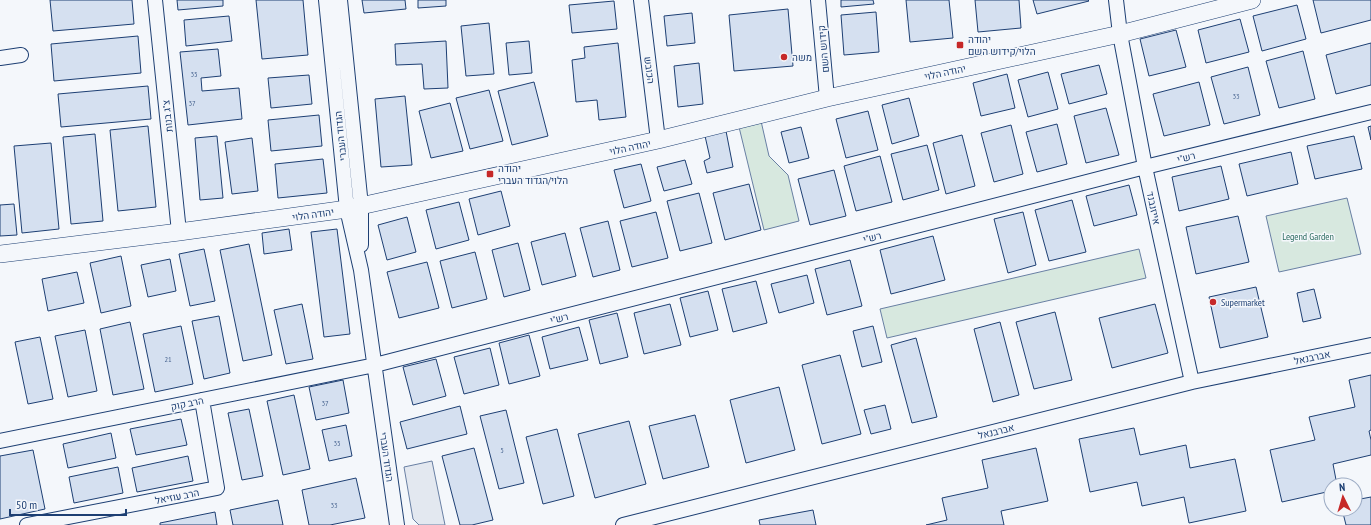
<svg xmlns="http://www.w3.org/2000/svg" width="1371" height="525" viewBox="0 0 1371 525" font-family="'PT Sans Narrow',Heebo,sans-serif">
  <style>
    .green { fill: #d7e8df; stroke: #687fa3 }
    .parking { fill: #e3e8f0; stroke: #687fa3 }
    .building { fill: #d5e0f0; stroke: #1d3f73 }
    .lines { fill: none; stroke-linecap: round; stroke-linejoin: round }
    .minor-casing { stroke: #1d3f73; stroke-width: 16 }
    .tertiary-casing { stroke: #1d3f73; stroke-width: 18 }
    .minor { stroke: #f4f7fb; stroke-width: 14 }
    .tertiary { stroke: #f4f7fb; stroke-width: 17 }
    .poi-dot { fill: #c62828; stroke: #f4f7fb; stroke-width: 1.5 }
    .labels { text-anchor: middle; stroke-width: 3; stroke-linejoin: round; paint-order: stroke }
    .number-label { font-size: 8px; fill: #4b6792 }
    .poi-label { font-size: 10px; fill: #1d3f73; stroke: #f4f7fb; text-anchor: start }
    .street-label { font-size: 10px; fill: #1d3f73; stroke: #f4f7fb }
    .park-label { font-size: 10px; fill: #2c6c60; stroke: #f4f7fb }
  </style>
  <rect width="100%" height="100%" fill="#f4f7fb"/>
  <path class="green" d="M761,121L769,156L788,175L799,221L764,230L739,127Z
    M1347,198L1361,254L1279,272L1266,216Z
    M1139,249L1146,278L887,338L880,309Z"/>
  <path class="parking" d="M432,461L445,525H419L413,519L404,467Z"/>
  <path class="building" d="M50,0H132L134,24L53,31Z
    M177,0H223V6L178,10Z
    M256,0H303L308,55L262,59Z
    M362,0H405L406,9L364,13Z
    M418,0H446V6L418,8Z
    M841,0H873L874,4L841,7Z
    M906,0H949L953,38L910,42Z
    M975,0H1019L1021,28L978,32Z
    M1033,0H1088L1089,1L1037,14Z
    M1313,0H1371V20L1321,33Z
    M614,1L617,29L572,33L569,5Z
    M1297,5L1306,39L1262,51L1253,16Z
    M788,9L793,66L734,71L729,15Z
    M876,12L879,52L844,55L841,15Z
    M692,13L695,43L667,46L664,16Z
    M229,16L232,41L186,46L184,20Z
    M1240,19L1249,52L1206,63L1198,30Z
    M489,23L494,74L466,76L461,26Z
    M1176,30L1186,67L1149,76L1140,39Z
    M138,36L141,73L54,81L51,44Z
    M446,41L448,88L424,89L422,64L396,65L395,44Z
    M529,41L532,73L509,75L506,43Z
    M618,43L626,117L599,120L597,100L576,102L572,60L585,58L584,47Z
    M1371,43V85L1336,94L1326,55Z
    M218,49L221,76L201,78L202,91L239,88L242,119L188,125L180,52Z
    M1303,51L1315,99L1279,108L1266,61Z
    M699,63L703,104L678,107L674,66Z
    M1099,65L1107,94L1069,104L1061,74Z
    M1248,67L1260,115L1224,124L1211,77Z
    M1048,72L1058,109L1028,117L1018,80Z
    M1007,74L1015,108L981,116L973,83Z
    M309,75L312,104L271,108L268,78Z
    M534,82L548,136L512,145L498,91Z
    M1199,82L1210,125L1164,136L1153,94Z
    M148,86L151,119L61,127L58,94Z
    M489,90L503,141L470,149L456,98Z
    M405,96L412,165L381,167L375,99Z
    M909,98L919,136L892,144L882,105Z
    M450,103L463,151L431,158L419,111Z
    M1106,108L1119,155L1086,163L1074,116Z
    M868,111L878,150L846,158L836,119Z
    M319,115L322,146L271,151L268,120Z
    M1057,124L1067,164L1037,172L1026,132Z
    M1011,125L1023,174L994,182L981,133Z
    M148,126L156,207L118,211L110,130Z
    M1371,126V140L1368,127Z
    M801,127L809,158L789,163L781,132Z
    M726,131L733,167L707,173L704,161L710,158L705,136Z
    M95,134L103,221L71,224L63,137Z
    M962,135L975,186L946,194L933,143Z
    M217,136L223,198L200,200L195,138Z
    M1354,136L1362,169L1315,179L1307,146Z
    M252,138L258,191L232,194L225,142Z
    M51,143L59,229L22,233L14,146Z
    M927,145L939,190L903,200L891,154Z
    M1291,152L1298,184L1247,196L1239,164Z
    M880,156L892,202L856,211L844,166Z
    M323,159L327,193L278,198L275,164Z
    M685,160L692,184L664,191L657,167Z
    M641,164L651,201L624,208L614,170Z
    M1221,166L1229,199L1179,211L1172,177Z
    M834,170L846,216L810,225L798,179Z
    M749,184L761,230L725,240L713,193Z
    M1129,185L1137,215L1094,226L1086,196Z
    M501,191L510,226L478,235L469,199Z
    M699,193L712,243L680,251L667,201Z
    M1072,200L1086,252L1049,261L1035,210Z
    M459,202L469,240L436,249L426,210Z
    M14,204L17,235L0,236V205Z
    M656,212L668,258L632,267L620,221Z
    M1023,212L1036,265L1008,273L994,219Z
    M1238,216L1249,262L1196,274L1186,227Z
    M407,217L416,252L387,260L378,225Z
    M608,221L620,270L593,277L580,228Z
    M289,229L292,250L264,254L262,233Z
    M337,229L350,334L324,337L311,232Z
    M565,233L576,276L542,285L531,242Z
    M933,236L945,280L891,294L880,250Z
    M518,243L530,290L504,297L492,250Z
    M249,244L272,355L243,361L220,250Z
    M204,249L215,301L190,306L179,254Z
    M475,252L487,299L452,308L440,261Z
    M121,256L131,306L101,313L90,263Z
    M170,259L176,291L148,297L141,265Z
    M850,260L862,306L827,315L815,269Z
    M427,262L439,308L399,318L387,272Z
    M77,272L84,303L48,311L42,279Z
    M807,275L814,303L779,313L771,284Z
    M756,281L767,323L733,332L722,289Z
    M1256,287L1268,337L1220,348L1209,297Z
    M1314,289L1321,318L1303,322L1297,293Z
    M708,291L718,330L690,337L680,298Z
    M302,304L313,359L286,364L274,310Z
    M670,304L681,345L644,354L634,313Z
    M1155,304L1168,353L1112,368L1099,318Z
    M1055,312L1072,380L1034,389L1016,322Z
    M617,313L628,357L600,364L589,320Z
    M219,316L230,373L204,379L192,321Z
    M130,322L144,389L113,395L100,329Z
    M1000,322L1019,395L993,402L974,329Z
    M181,326L193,384L155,392L143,334Z
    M873,326L882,362L862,367L853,331Z
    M579,327L588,360L550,369L542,337Z
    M85,330L97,391L68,397L55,336Z
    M529,335L540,376L509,384L499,343Z
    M40,337L53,399L28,404L15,342Z
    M916,338L937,417L912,423L891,345Z
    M490,348L499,385L464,394L454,357Z
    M840,355L861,434L822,444L802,365Z
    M436,359L446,396L413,405L403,367Z
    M1371,375V430L1369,431L1371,440V455L1333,464L1337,485H1331V491L1282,502L1270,450L1315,440L1309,417L1355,407L1349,380Z
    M343,380L349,413L316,420L309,387Z
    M779,387L795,450L746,463L730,400Z
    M294,395L310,469L283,475L267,401Z
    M885,405L891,429L871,434L864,410Z
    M460,406L467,434L407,449L400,422Z
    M249,409L263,476L242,480L228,413Z
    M506,410L524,483L499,489L480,416Z
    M695,415L709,467L663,479L649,426Z
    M181,419L187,445L136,455L130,429Z
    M629,421L646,484L595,498L578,434Z
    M346,425L352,456L329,461L322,430Z
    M1134,428L1140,455L1186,445L1190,468L1235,459L1246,511L1189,523L1184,497L1142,506L1137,482L1090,492L1079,439Z
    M557,429L574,496L543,504L526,437Z
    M111,433L116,458L68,468L63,444Z
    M474,448L493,520L472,525H460L442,456Z
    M1036,448L1048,501L1001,511L1004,525H926L947,520L942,498L988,488L982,460Z
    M33,450L45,509L0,519V456Z
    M188,456L193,481L137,492L132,468Z
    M118,467L123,493L74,503L69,477Z
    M356,478L365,518L330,525H309L302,490Z
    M1371,497V525H1346L1342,509H1355V500Z
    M278,500L283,525H233L230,510Z
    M813,510L816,525H760L759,520Z
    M215,512L217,525H160V523Z"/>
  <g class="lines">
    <defs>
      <path id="minor" d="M155,0L179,232
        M326,0L347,209L361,270L397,525
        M340,0L361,206V245
        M641,0L658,140
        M818,0L827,98
        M1116,0L1120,34L1145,167L1192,382
        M0,58L21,55
        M0,441L375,365L1145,167L1371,112
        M27,525L217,488L202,400
        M623,525L1192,382L1371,345"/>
      <path id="tertiary" d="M0,254L179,232L347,209L658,140L827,98L1120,34L1252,0"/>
    </defs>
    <use href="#minor" class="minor-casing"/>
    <use href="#tertiary" class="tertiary-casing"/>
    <use href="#minor" class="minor"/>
    <use href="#tertiary" class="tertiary"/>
  </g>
  <g class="poi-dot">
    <rect x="956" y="41" width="8" height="8" rx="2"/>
    <circle cx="784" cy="57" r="4"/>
    <rect x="486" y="170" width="8" height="8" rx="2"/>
    <circle cx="1213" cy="302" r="4"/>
  </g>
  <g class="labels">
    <g class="number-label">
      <text x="194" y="77">35</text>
      <text x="1236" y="99">33</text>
      <text x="192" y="106">37</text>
      <text x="168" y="362">21</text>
      <text x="325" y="406">37</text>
      <text x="337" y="446">35</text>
      <text x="502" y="453">5</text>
      <text x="334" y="508">33</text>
    </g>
    <g class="poi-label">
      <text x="968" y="43">יהודה<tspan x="968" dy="12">הלוי/קידוש השם</tspan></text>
      <text x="792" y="61">משה</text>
      <text x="498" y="172">יהודה<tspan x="498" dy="12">הלוי/הגדוד העברי</tspan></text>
      <text x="1221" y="306">Supermarket</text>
    </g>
    <g class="street-label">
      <text transform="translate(823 49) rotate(-95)" y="4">קידוש השם</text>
      <text transform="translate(650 70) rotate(83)" y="4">הכובש</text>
      <text transform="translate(945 72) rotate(-12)" y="4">יהודה הלוי</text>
      <text transform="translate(167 116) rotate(-96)" y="4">צ"ג בנות</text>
      <text transform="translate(340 136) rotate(-96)" y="4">הגדוד העברי</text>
      <text transform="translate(630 147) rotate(-12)" y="4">יהודה הלוי</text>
      <text transform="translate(1186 157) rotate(-14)" y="4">רש"י</text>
      <text transform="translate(1154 208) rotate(78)" y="4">אייזנבנד</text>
      <text transform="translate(313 214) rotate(-8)" y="4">יהודה הלוי</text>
      <text transform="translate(872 237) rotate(-14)" y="4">רש"י</text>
      <text transform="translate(559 318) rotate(-14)" y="4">רש"י</text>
      <text transform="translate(1312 357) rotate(-12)" y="4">אברבנאל</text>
      <text transform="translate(187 403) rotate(-12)" y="4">הרב קוק</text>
      <text transform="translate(996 431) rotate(-14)" y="4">אברבנאל</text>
      <text transform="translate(387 457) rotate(82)" y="4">הגדוד העברי</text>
      <text transform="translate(177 496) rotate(-11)" y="4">הרב עוזיאל</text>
    </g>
    <g class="park-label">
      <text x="1308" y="240">Legend Garden</text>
    </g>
  </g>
  <g transform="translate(1343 497) rotate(355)"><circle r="19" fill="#f4f7fb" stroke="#9eadc5"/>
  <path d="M0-3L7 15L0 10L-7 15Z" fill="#c62828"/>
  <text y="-6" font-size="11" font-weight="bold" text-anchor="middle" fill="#1d3f73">N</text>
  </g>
  <path d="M10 509v6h116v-6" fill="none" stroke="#1d3f73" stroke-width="2"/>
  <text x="16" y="509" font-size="12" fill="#1d3f73" stroke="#f4f7fb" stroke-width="3" paint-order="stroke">50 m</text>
</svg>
